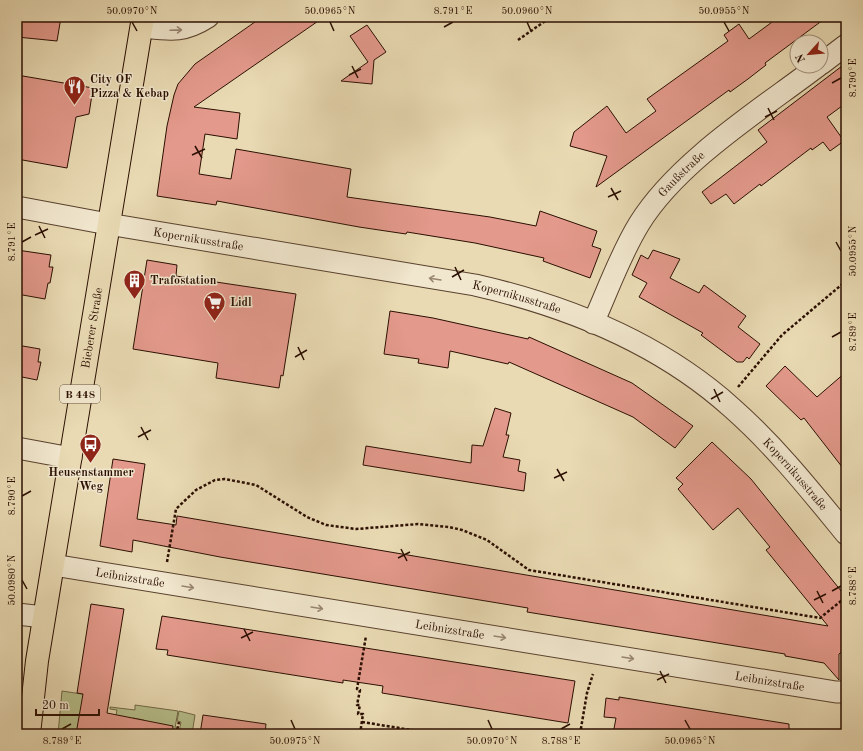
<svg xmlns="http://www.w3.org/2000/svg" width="863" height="751" viewBox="0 0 863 751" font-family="'Old Standard TT',serif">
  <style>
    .green { fill: #b7c08c; stroke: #716847 }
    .building { fill: #e3998b; stroke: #2b0f02 }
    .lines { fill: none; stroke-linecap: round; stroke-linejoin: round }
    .minor-casing { stroke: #5a422e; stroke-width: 23 }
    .major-casing { stroke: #2b0f02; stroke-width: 24 }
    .path { stroke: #2b0f02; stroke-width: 2.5; stroke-dasharray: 3 2; stroke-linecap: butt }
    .minor { stroke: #f1e7ce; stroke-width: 21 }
    .major { stroke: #e9dab3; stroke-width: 22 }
    .oneway { stroke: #988672 }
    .ticks { fill: none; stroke: #2b0f02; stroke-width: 1.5 }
    .labels { text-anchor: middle; stroke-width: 3; stroke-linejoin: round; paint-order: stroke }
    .shield { fill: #f1e7ce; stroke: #66503f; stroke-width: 1 }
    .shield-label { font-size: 11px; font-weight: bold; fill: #2b0f02 }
    .poi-label { font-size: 12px; font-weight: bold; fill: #2b0f02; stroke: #f1e7ce; text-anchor: start }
    .street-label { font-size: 12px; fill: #2b0f02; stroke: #f1e7ce }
    .neatline { fill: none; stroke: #2b0f02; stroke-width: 1.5 }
    .ticks-label { font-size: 10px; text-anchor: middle; fill: #2b0f02 }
  </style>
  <rect width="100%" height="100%" fill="#e9dab3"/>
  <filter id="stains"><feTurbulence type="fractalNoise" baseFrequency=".005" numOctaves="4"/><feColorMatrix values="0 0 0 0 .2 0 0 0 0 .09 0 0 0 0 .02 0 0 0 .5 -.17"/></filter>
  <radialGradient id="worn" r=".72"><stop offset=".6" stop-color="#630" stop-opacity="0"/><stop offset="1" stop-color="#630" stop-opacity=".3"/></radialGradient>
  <path class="green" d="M62,691L88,695L76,734H58Z
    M135,705L178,711L174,734H159L144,726V720L133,718L132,724L116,715L117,710L110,709V707L135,710Z
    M179,711L195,715L192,734H181L179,732L181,722L177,721Z"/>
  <path class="building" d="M20,17H61L57,41L17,37Z
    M262,17H324L194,107L240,113L237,139L205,134L199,174L231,179L236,149L351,169L347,197L490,217L536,226L540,211L597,231L592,246L601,249L590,278L543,261L544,258L475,243L407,232L406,234L359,227L217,201L216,205L157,196L167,126L174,95L178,84L195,64Z
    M779,17H827L765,63L766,65L748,79L730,92L729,90L596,187L607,156L570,146L574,132L607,106L626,133L656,111L647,99L728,41L724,35L739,24L749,39Z
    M367,25L386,52L374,60L372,84L341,81L368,62L350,36Z
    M846,63V103L827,117L844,141L830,151L823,142L812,150L811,148L761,186L760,184L734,204L726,194L711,204L702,192L767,142L758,130Z
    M17,75L93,88L89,114L76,117L67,168L17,159Z
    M17,250L51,255L49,267H53L50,283H48L45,299L17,294Z
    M653,250L680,259L670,278L699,293L704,285L746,316L738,327L760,344L749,359L747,357L743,362H737L701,335L703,333L639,297L647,283L632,275L641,255L648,259Z
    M147,260L177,265L176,276L296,294L283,376L281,375L279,388L216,378L218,363L133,349Z
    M390,311L433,318L528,339L529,337L632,383L693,426L675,448L633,417L509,362L508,364L450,351L448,368L418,363L419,359L384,354Z
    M17,345L40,349L38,362H41L37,380L17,376Z
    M785,366L817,397L846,372V472L804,418L801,420L766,386Z
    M495,408L511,413L506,435H509L503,457L520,460L518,471L526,473L524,491L363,465L366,446L471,463L472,445L483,446Z
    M712,442L751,479L846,597V649L839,654V680L824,663L785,656V654L527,612L528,608L220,557L133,540L132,552L100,546L113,459L145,464L137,519L176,525L177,516L828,626L766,550L770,547L738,508L713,530L678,489L683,484L676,478Z
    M91,604L124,609L107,713L173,726L172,734H76L83,694L77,693Z
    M162,616L575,681L568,723L382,693L383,686L343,680V683L167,655L168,650L156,649Z
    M619,697L789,724V734H613L616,718L604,717L606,698L619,700Z
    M203,715L266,724L265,734H200Z"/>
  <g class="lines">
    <defs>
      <g id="minor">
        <path d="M142,27C170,30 183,33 208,17"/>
        <path d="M821,64L846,45"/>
        <path id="s1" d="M17,207L108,224L475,285C567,306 661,344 732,408C775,446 810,490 846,534"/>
        <path id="s2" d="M593,323C608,290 620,255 639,224C677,162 760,110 818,66"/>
        <path d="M17,448L71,458"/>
        <path id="s3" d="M53,565L836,692H846"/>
        <path d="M17,614L44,617"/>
      </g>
      <g id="major">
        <path id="s4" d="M29,734L37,661L143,17"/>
      </g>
    </defs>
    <use href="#minor" class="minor-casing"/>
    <use href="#major" class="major-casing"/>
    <path class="path" d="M518,40L551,17
      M738,387L782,335L846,281
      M167,562L176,509L196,490L215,480L225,479L256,485L307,517L326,525L356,529L418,524L449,527L462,530L487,540L529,570L820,618L846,597
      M362,722L436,734
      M176,734L179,722
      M360,734L363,714H358L360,705H357L360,690L357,689L366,636
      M580,734L587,693L593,674"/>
    <use href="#minor" class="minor"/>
    <use href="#major" class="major"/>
  </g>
  <defs><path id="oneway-shaft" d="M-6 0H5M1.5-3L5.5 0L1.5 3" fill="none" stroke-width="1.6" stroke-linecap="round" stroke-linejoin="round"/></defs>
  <g class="oneway">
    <use href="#oneway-shaft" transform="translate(176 30) rotate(-2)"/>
    <use href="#oneway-shaft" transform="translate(435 279) rotate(-171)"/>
    <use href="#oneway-shaft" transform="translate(188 587) rotate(9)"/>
    <use href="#oneway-shaft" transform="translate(317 608) rotate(9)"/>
    <use href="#oneway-shaft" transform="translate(500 637) rotate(9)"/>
    <use href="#oneway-shaft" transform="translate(628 658) rotate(9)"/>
  </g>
  <path class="ticks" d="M132,22L137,31M330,22L334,31M527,22L531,31M724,22L729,31M444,27L453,22M352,66L358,78M349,75L361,69M832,83L841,78M768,108L774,120M765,117L777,111M195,146L202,158M192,155L205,149M611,188L618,200M608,197L621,191M39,226L45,238M35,235L48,229M22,242L31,237M836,242L841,251M455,267L461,280M452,277L464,270M832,337L841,332M298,347L304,360M295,357L307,350M714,389L720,402M711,399L723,392M141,427L148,440M138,437L151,430M557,469L564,481M554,478L567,472M22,496L31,491M401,549L407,561M398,558L410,552M22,580L27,589M817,591L823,603M832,591L841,586M814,600L826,594M244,629L250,641M241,638L253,632M660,671L666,683M657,680L669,674M291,720L295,729M488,720L492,729M685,720L690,729M62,729L71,724M561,729L570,724"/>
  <defs>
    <symbol id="restaurant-pin" viewBox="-11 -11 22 30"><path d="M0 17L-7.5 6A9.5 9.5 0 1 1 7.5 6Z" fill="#8f2418" stroke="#f1e7ce"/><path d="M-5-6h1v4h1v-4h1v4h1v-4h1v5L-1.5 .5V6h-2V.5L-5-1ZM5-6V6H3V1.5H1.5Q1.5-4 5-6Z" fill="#fff"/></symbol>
    <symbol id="building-pin" viewBox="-11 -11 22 30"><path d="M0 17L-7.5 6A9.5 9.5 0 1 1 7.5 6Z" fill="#8f2418" stroke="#f1e7ce"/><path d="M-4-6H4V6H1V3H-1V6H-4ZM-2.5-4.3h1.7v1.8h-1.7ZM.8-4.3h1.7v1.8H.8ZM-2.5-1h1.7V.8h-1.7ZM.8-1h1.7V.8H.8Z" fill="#fff"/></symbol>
    <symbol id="supermarket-pin" viewBox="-11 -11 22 30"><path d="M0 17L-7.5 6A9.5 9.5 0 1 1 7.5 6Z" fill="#8f2418" stroke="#f1e7ce"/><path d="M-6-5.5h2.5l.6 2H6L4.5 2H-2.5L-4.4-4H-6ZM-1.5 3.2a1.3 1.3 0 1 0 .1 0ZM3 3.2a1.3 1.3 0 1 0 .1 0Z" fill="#fff"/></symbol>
    <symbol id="bus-pin" viewBox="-11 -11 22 30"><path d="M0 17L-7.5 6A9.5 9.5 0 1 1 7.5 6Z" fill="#8f2418" stroke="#f1e7ce"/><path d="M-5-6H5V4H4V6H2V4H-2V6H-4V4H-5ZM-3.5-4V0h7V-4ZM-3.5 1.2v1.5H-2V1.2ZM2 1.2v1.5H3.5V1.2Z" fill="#fff"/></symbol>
  </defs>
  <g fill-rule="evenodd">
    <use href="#restaurant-pin" x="62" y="74" width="25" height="34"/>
    <use href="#building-pin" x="122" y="268" width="25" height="34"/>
    <use href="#supermarket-pin" x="202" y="290" width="25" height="34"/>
    <use href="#bus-pin" x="78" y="432" width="25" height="34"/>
  </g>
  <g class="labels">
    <rect class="shield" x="60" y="385" width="40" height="18" rx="3"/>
    <g class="shield-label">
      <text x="80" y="398">B 448</text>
    </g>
    <g class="poi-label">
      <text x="90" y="83">City OF<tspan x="90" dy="14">Pizza &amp; Kebap</tspan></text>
      <text x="150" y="284">Trafostation</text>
      <text x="230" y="306">Lidl</text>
      <text x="91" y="476" text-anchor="middle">Heusenstammer<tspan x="91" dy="14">Weg</tspan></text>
    </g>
    <g class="street-label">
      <text dy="4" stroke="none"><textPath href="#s2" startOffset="175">Gaußstraße</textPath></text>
      <text dy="4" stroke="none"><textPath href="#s1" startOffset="184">Kopernikusstraße</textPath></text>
      <text dy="4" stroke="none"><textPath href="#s1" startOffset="508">Kopernikusstraße</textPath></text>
      <text dy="4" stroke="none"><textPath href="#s4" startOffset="411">Bieberer Straße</textPath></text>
      <text dy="4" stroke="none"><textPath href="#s1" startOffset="844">Kopernikusstraße</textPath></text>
      <text dy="4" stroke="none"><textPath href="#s3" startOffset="78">Leibnizstraße</textPath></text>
      <text dy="4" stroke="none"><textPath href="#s3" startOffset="402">Leibnizstraße</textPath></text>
      <text dy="4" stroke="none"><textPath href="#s3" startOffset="726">Leibnizstraße</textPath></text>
    </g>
  </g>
  <rect width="863" height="751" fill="none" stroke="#e9dab3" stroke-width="44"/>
  <g transform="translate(809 54) rotate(243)"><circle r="19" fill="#f1e7ce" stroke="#a2917c"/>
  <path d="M0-3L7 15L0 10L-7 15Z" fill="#8f2418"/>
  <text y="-6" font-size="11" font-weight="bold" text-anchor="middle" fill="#2b0f02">N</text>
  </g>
  <path d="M36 709v6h63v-6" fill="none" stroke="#2b0f02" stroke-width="2"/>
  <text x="42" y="709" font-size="12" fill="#2b0f02" stroke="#f1e7ce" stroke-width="3" paint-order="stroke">20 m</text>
  <rect x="22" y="22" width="819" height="707" class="neatline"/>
  <g class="ticks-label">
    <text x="132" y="14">50.0970°N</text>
    <text x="330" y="14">50.0965°N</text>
    <text x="453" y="14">8.791°E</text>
    <text x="527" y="14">50.0960°N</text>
    <text x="724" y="14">50.0955°N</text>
    <text transform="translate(852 78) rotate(-90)" y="4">8.790°E</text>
    <text transform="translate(11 242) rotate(-90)" y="4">8.791°E</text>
    <text transform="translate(852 251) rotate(-90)" y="4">50.0955°N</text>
    <text transform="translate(852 332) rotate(-90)" y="4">8.789°E</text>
    <text transform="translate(11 496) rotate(-90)" y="4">8.790°E</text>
    <text transform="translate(11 580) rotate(-90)" y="4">50.0980°N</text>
    <text transform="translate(852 586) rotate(-90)" y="4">8.788°E</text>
    <text x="62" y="744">8.789°E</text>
    <text x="295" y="744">50.0975°N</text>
    <text x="492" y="744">50.0970°N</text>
    <text x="561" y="744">8.788°E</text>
    <text x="690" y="744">50.0965°N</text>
  </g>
  <rect width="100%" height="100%" filter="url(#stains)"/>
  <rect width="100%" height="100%" fill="url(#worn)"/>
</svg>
